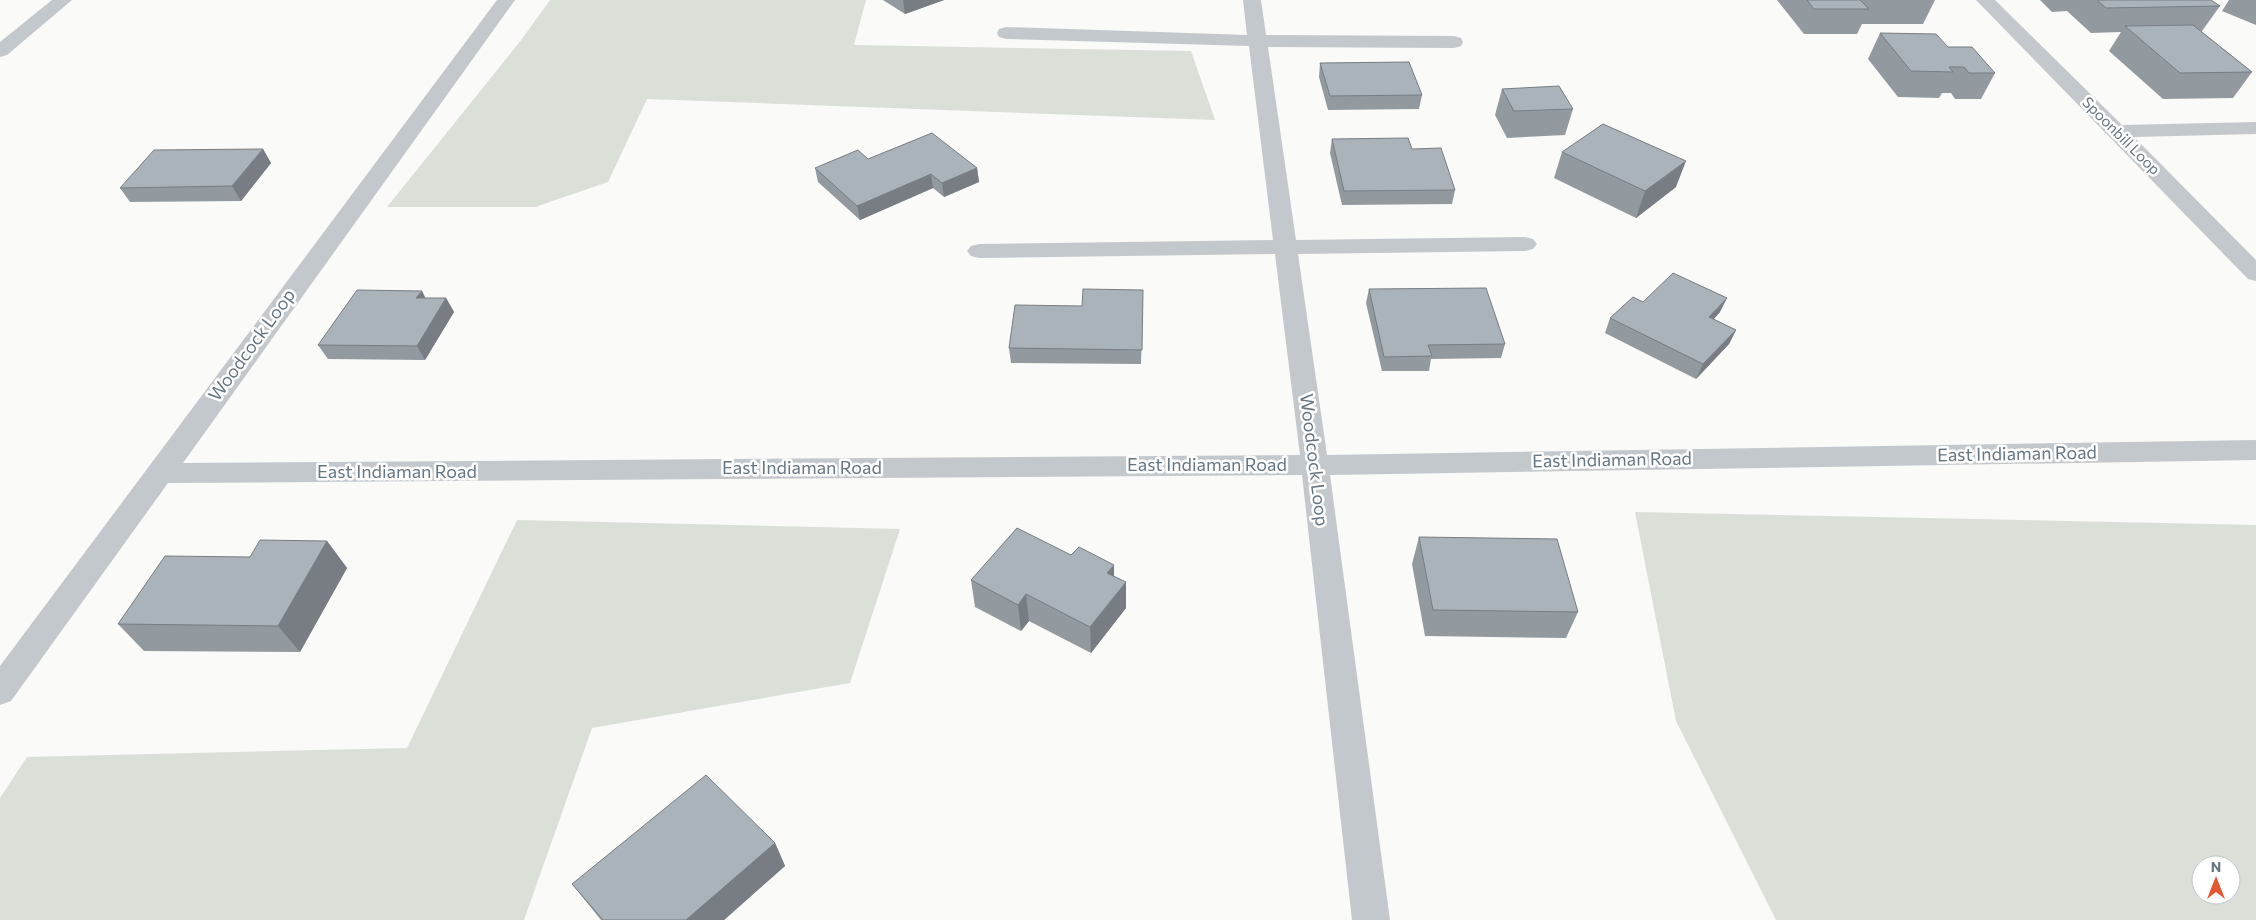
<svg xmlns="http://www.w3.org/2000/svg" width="2256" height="920" viewBox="0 0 2256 920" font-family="Commissioner,sans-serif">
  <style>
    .green { fill: #dadfd7; fill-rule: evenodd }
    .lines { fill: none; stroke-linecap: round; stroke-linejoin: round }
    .minor { fill: #c3c8cc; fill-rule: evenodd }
    .tertiary { fill: #c3c8cc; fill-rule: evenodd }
    .wall { fill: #929a9f }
    .shaded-wall { fill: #777d82 }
    .building { fill: #aab3b9; stroke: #777d82 }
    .labels { text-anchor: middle; stroke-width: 5; stroke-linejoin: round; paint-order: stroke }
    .far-street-label { font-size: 15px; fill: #657683; stroke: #fff }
    .street-label { font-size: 18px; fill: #657683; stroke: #fff }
  </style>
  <rect width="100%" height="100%" fill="#fafaf8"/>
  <path class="green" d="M550,0H866L854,45L1191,51L1215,120L647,99L608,182L535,207H387L522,39Z
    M1635,512L2256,525V920H1776L1676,721ZM2201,865H2231V895H2201Z
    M517,520L900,529L850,683L592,728L524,920H0V798L27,757L407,748Z"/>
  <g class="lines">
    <path class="minor" d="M497,0H515L183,463L1300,455L1275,254L979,258L971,256L967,251L971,246L979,244L1273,240L1249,46L1006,39L999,37L997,33L999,29L1006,27L1247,35L1243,0H1261L1266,35L1454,36L1461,38L1463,42L1461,46L1454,48L1268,47L1296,240L1525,237L1533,239L1537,244L1533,249L1525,251L1298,254L1327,455L2256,440V460L1330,475L1390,920H1352L1302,475L168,483L11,701L0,705V666Z
      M1976,0H1995L2122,125L2256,122V134L2134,137L2256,260V281L2248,279Z"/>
    <path class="tertiary" d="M52,0H72L7,55L0,57V42Z"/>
  </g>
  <path class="wall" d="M883,0H944L905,14Z
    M1777,0H1935L1923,24H1862L1857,34H1804Z
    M2040,0H2211L2220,6L2202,31H2201L2252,72L2233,98L2163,99L2109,51L2121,32L2091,33L2067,11L2052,12Z
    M2229,0H2256V25L2222,11Z
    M1880,33L1948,47L1995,73L1981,99H1955L1951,93H1942L1939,98L1898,97L1868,59Z
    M1320,63L1422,95L1419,109L1328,110L1319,77Z
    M1502,89L1573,109L1565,135L1507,138L1495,115Z
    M1332,139L1412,149L1455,190L1452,204L1342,205L1330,153Z
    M263,149L271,163L241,201L130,202L120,188Z
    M1562,152L1676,187L1636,218L1554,178Z
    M868,159L977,168L979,182L944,197L933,188L860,220L818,182L815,168Z
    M1369,289L1505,344L1501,358L1431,359L1429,371H1382L1366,303Z
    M1143,290L1141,364L1011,363L1009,348L1082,306Z
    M422,291L425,298H446L454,312L425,360L328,359L318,345Z
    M1643,302L1720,312L1714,319L1736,330L1729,344L1696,379L1605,333L1610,318Z
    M1419,537L1578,612L1566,638L1425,636L1412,564Z
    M327,541L347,568L300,652L144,651L118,624L250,557Z
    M1114,576L1126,608L1091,653L1029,621L1021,631L975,607L971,580Z
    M775,843L785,866L724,920H601L572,884Z"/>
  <path class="shaded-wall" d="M903,0H944L905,14Z
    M263,149L271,163L241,201L232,186Z
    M1686,161L1676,187L1636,218L1645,191Z
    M977,168L979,182L944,197L942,183Z
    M931,174L933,188L860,220L857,206Z
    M422,291L429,305L416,298Z
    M446,298L454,312L425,360L417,346Z
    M1727,298L1720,312L1702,332L1709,317Z
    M1736,330L1729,344L1696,379L1703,364Z
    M327,541L347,568L300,652L278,626Z
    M1114,565V591L1107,573Z
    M1126,582V608L1091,653L1090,627Z
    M1026,594L1029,621L1021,631L1018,605Z
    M775,843L785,866L724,920H686Z"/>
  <path class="building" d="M1807,0H1860L1869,9H1814Z
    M2097,0H2211L2220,6L2106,8Z
    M2193,25L2252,72L2180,73L2125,26Z
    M1880,33L1936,34L1948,47H1972L1995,73H1969L1964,67H1949L1953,72L1911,71Z
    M1409,62L1422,95L1330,96L1320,63Z
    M1559,86L1573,109L1514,111L1502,89Z
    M1603,124L1686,161L1645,191L1562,152Z
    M932,133L977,168L942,183L931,174L857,206L815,168L858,150L868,159Z
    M1408,138L1412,149L1441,148L1455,190L1344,191L1332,139Z
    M263,149L232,186L120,188L154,150Z
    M1673,273L1727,298L1709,317L1736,330L1703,364L1610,318L1633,297L1643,302Z
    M1486,288L1505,344L1428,345L1432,356L1384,357L1369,289Z
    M1083,289L1143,290L1142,350L1009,348L1015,305L1082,306Z
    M357,290L422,291L416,298H446L417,346L318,345Z
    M1017,528L1071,555L1079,547L1114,565L1107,573L1126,582L1090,627L1026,594L1018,605L971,580Z
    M1419,537L1557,539L1578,612L1433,610Z
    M260,540L327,541L278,626L118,624L165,556L250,557Z
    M706,775L775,843L686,920H603L572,884Z"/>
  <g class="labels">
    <g class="far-street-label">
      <text transform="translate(2121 136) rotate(45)" y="5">Spoonbill Loop</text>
    </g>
    <g class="street-label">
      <text transform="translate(252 345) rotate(-54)" y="6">Woodcock Loop</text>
      <text transform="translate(2017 454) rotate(-1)" y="6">East Indiaman Road</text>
      <text transform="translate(1314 460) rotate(83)" y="6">Woodcock Loop</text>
      <text transform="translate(1612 460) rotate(-1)" y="6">East Indiaman Road</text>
      <text x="1207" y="471">East Indiaman Road</text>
      <text x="802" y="474">East Indiaman Road</text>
      <text x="397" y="478">East Indiaman Road</text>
    </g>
  </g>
  <g transform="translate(2216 880)"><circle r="24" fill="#ffffff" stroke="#c1c8cd"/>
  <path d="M0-4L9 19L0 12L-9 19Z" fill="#e4572e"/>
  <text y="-8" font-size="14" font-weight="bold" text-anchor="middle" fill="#657683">N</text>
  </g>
</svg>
